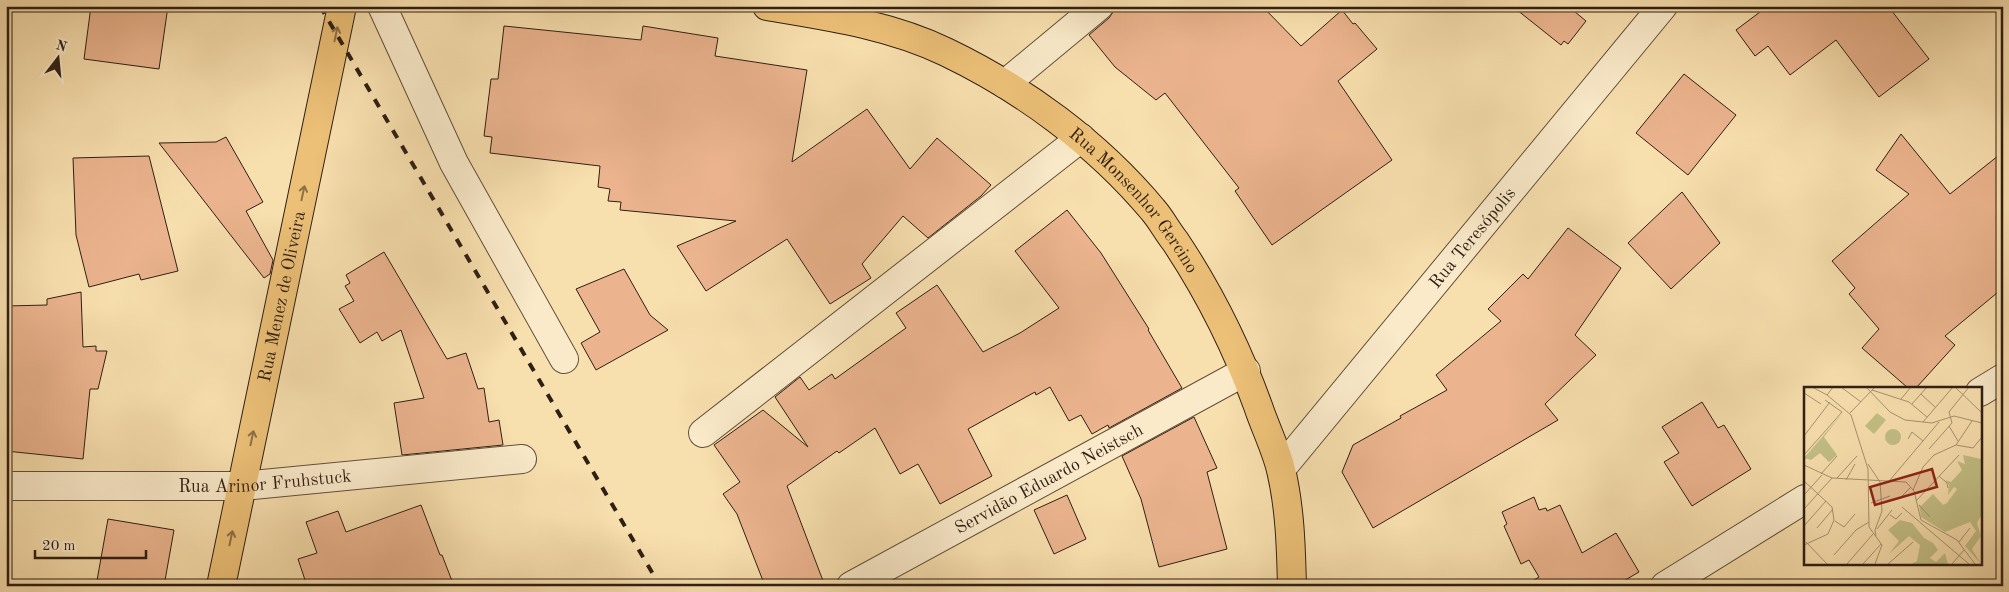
<svg xmlns="http://www.w3.org/2000/svg" width="2009" height="592" font-family="'Old Standard TT',serif">
	<rect width="100%" height="100%" fill="#f8dfae"/>
	<filter id="stains"><feTurbulence type="fractalNoise" baseFrequency=".004" numOctaves="4"/><feColorMatrix values="0 0 0 0 .2 0 0 0 0 .09 0 0 0 0 .02 0 0 0 .5 -.17"/></filter>
	<radialGradient id="worn" r=".72"><stop offset=".6" stop-color="#630" stop-opacity="0"/><stop offset="1" stop-color="#630" stop-opacity=".3"/></radialGradient>
	<path fill="#ebb48e" stroke="#2f1f14" d="M91 6H168L159 69 84 59Z
		M1114 6H1262L1301 46 1342 10 1353 24 1355 23 1377 49 1338 81 1392 160 1272 245 1235 191 1239 188 1165 93 1156 100 1115 67 1089 35 1109 18 1113 12Z
		M1512 6H1568L1586 21 1568 44 1564 41 1561 45Z
		M1768 6H1888L1929 59 1879 97 1836 40 1790 75 1768 46 1755 56 1736 30Z
		M504 26 641 40 643 26 718 38 715 56 807 70 792 162 867 109 910 169 937 138 991 185 981 196 928 238 903 216 862 264 871 278 830 304 787 239 706 291 677 246 736 221 620 210 621 202 608 201 610 189 598 187 600 166 490 153 492 137 484 136 491 79H498Z
		M1684 74 1736 115 1688 175 1636 133Z
		M1901 134 1950 194 2003 152V288L1945 336 1955 345 1916 388H1908L1862 348 1879 329 1849 294 1855 288 1832 261 1909 194 1876 170Z
		M226 137 263 202 246 211 273 260 270 274 264 278 159 143 216 142Z
		M149 156 178 271 141 280 139 274 89 287 76 235 73 158Z
		M1682 192 1720 243 1671 289 1628 243Z
		M1067 210 1101 253 1149 329 1148 330 1182 388 1109 428 1108 425 1092 434 1081 415 1069 421 1050 387 1036 395 1035 392 968 429 992 476 940 504 918 464 900 474 875 428 839 453 837 451 787 486 825 586H765L737 514 723 494 740 482 714 445 763 410 808 447 775 397 800 377 809 390 832 374 835 379 906 328 896 313 937 285 983 352 1020 333 1059 308 1015 251Z
		M1568 228 1621 268 1575 335 1596 355 1545 404 1558 420 1373 528 1342 472 1353 445 1401 418 1400 416 1447 390 1436 375 1501 321 1488 309 1523 274 1528 279Z
		M384 252 447 359 466 353 478 389 484 388 489 422 499 420 503 445 402 455 394 403 424 398 401 330 382 341 377 332 360 343 339 309 354 301 345 286 350 283 346 275Z
		M624 269 650 315 668 330 596 370 581 343 600 332 576 289Z
		M81 292 83 347 96 346V351H107L98 389H90L83 459 6 451V306L47 305V299Z
		M1702 402 1718 428 1724 425 1751 469 1692 506 1664 462 1679 453 1662 427Z
		M1194 417 1217 468 1207 472 1227 549 1159 567 1141 499 1122 456Z
		M1067 495 1086 539 1054 554 1034 510Z
		M1534 497 1539 510 1546 508 1547 511 1560 505 1582 553 1616 533 1639 572 1615 586H1524L1539 577 1529 560 1521 564 1504 526 1507 524 1502 512Z
		M421 505 440 555H442L454 586H307L298 559 317 553 306 522 338 511 346 532Z
		M108 519 174 530 164 586H96Z"/>
	<g fill="none" stroke-linecap="round" stroke-linejoin="round">
		<g stroke="#614f3a" stroke-width="30">
			<g id="minor">
				<path d="M382 6 454 163 564 359"/>
				<path d="M1005 84 1099 6"/>
				<path d="M1980 392 2003 378"/>
				<path d="M703 433 1081 138"/>
				<path id="s1" d="M1281 469 1663 6"/>
				<path id="s2" d="M6 486H242L522 459"/>
				<path id="s3" d="M851 586 1246 371"/>
				<path d="M1665 586 1805 499"/>
			</g>
		</g>
		<g stroke="#2f1f14" stroke-width="30">
			<g id="primary">
				<path id="s4" d="M767 6C827 16 890 25 946 52 1023 89 1097 143 1153 210 1161 219 1167 231 1175 241 1209 292 1237 348 1258 406 1265 427 1276 449 1281 470 1290 508 1291 547 1292 586"/>
				<path id="s5" d="M221 586 342 6"/>
			</g>
		</g>
		<use href="#minor" stroke="#faeaca" stroke-width="28"/>
		<use href="#primary" stroke="#ecc077" stroke-width="28"/>
		<path stroke="#2f1f14" stroke-width="4" stroke-dasharray="9 9" stroke-linecap="butt" d="M320 6 660 586"/>
	</g>
	<defs><path id="oneway-shaft" d="M-6 0H5M1.5-3L5.5 0L1.5 3" fill="none" stroke-width="1.6" stroke-linecap="round" stroke-linejoin="round" transform="scale(1.25)"/></defs>
	<g stroke="#8e7046">
		<use href="#oneway-shaft" transform="translate(336 34) rotate(-78)"/>
		<use href="#oneway-shaft" transform="translate(303 193) rotate(-78)"/>
		<use href="#oneway-shaft" transform="translate(252 438) rotate(-78)"/>
		<use href="#oneway-shaft" transform="translate(231 538) rotate(-78)"/>
	</g>
	<g text-anchor="middle" stroke-width="4" stroke-linejoin="round" paint-order="stroke">
		<g font-size="18" fill="#2f1f14" stroke="#faeaca">
			<text dy="6" stroke="none"><textPath href="#s4" startOffset="428">Rua Monsenhor Gercino</textPath></text>
			<text dy="6" stroke="none"><textPath href="#s1" startOffset="300">Rua Teresópolis</textPath></text>
			<text dy="6" stroke="none"><textPath href="#s5" startOffset="296">Rua Menez de Oliveira</textPath></text>
			<text dy="6" stroke="none"><textPath href="#s3" startOffset="225">Servidão Eduardo Neistsch</textPath></text>
			<text dy="6" stroke="none"><textPath href="#s2" startOffset="259">Rua Arinor Fruhstuck</textPath></text>
		</g>
	</g>
	<g transform="translate(1804 387)">
		<rect width="178" height="178" fill="#f8dfae"/>
		<path d="M73 26 82 33 70 47 61 39ZM81 50a8 8 0 1 1 16 0a8 8 0 1 1-16 0Z" fill="#c3c086"/>
		<path d="M38 27 20 50 33 68 25 75 16 66 7 73 0 71ZM159 68 177 72V129L173 136 177 149 168 162 177 177 161 159 172 144 166 135 141 145 117 130 115 117 117 119 129 107 139 118 143 116 153 102 150 100 144 108 145 98 141 93 147 95 158 83 153 74 161 77ZM96 133 108 136 120 151 129 156 134 163 126 171 132 175 141 166 144 177H108L113 174 116 158 105 149 85 167 95 154 84 143Z" fill="#c3c086"/>
		<path fill="none" stroke="#a89270" stroke-width="1" d="M8 0 23 8M29 0 23 8 47 28 64 82 65 140 78 158 71 177M37 0 57 15M62 0 86 25 101 33 128 36 150 29 178 36M151 0 178 26M68 3 105 15 123 30M0 6 17 17M117 7 131 20M97 12 107 0M108 17 123 0M46 26 71 0M119 35 149 0M145 39 154 54M0 49 26 15M104 52 108 45 119 54M152 58 168 34M125 62 148 36 145 25 165 0M0 68 38 25 21 13M64 77 76 95 78 124 71 143 72 149M0 78 28 91 102 95 110 104 117 133 153 153 171 177M17 87 33 69M135 89 143 96 144 101M33 91 53 69M42 93 51 77M86 93 135 35M0 94 28 120 30 133 24 147 0 158M109 103 119 80 130 68 152 58 169 61 178 50M0 108 18 88M95 112 107 100M112 114 155 68M67 116 86 109M115 118 126 130M98 120 165 177M0 122 28 91M86 128 92 132 98 126M31 134 40 140 51 127M0 139 22 114M13 141 29 122M73 142 88 123M2 155 23 177M155 155 166 141M30 168 52 143 65 135M43 177 69 147M59 177 77 157M84 177 109 155M148 177 160 163"/>
		<path fill="#8f2418" fill-opacity="0.15" stroke="#8f2418" stroke-width="2.5" d="M128 82 133 100 71 118 66 100Z"/>
		<rect width="178" height="178" fill="none" stroke="#2f1f14" stroke-width="2.5"/>
	</g>
	<rect width="2009" height="592" fill="none" stroke="#f8dfae" stroke-width="25"/>
	<rect x="8" y="8" width="1994" height="577" fill="none" stroke="#2f1f14" stroke-width="2.5"/>
	<rect x="12" y="12" width="1984" height="567" fill="none" stroke="#2f1f14"/>
	<g transform="translate(58 58) rotate(16)" stroke="#faeaca" stroke-width="4" paint-order="stroke">
	<path d="M0-4L9 19L0 12L-9 19Z" fill="#2f1f14"/>
	<text y="-8" font-size="14" font-weight="bold" text-anchor="middle" fill="#2f1f14">N</text>
	</g>
	<path d="M35 550v8h111v-8" fill="none" stroke="#2f1f14" stroke-width="2.5"/>
	<text x="42" y="550" font-size="15" fill="#2f1f14" stroke="#faeaca" stroke-width="4" paint-order="stroke">20 m</text>
	<rect width="100%" height="100%" filter="url(#stains)"/>
	<rect width="100%" height="100%" fill="url(#worn)"/>
</svg>
